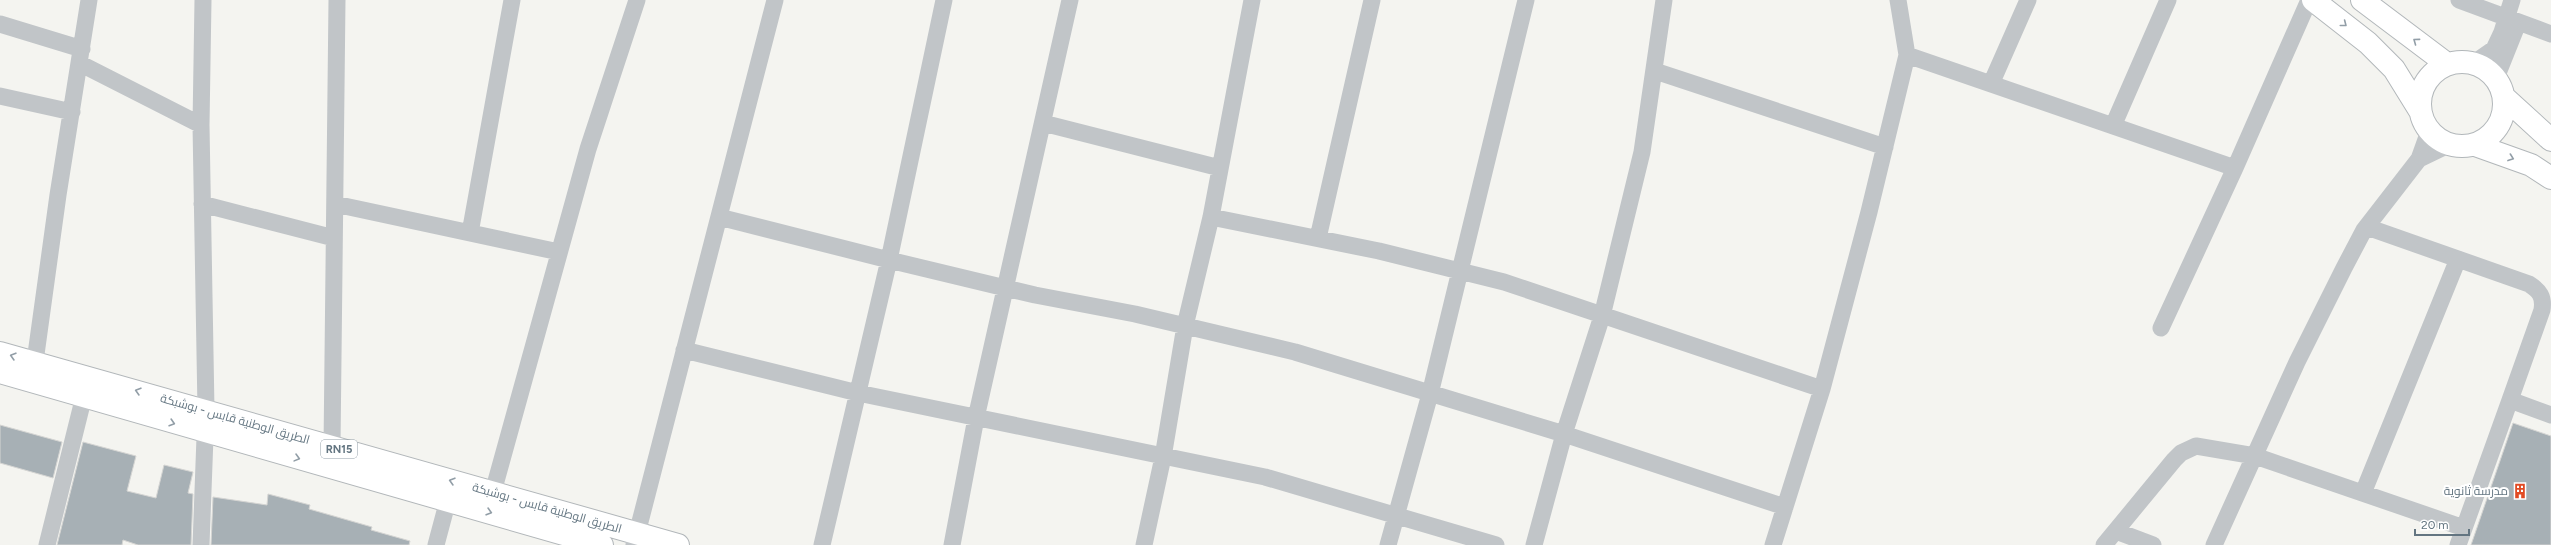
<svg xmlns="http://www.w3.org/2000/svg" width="2551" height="545" font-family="Figtree,Cairo,sans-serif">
	<rect width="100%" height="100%" fill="#f4f4f0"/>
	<path fill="#a7b0b5" stroke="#d5d5d3" d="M2513 423 2551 436V545H2471Z
		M0 425 62 442 53 478 0 463Z
		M83 442 136 456 127 491 156 498 164 465 193 472 188 493 193 494 191 545H138L123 540 122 545H57Z
		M268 494 310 505 309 509 372 527 371 530 410 541 409 545H211L213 497 267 505Z"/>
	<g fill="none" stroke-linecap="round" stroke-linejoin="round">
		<g stroke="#b2b7ba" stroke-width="24">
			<path id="primary" d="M2313 0 2368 43 2394 69 2420 111
				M2362 0 2447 64
				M2420 104a42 42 0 1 1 84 0a42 42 0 1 1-84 0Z
				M2504 97 2551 140
				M2475 145 2531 165 2551 178
				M0 353 678 545
				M0 372 602 545"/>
		</g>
		<path stroke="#c1c5c8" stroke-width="17" d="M1898 0 1907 55 2235 168
			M2459 0 2551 34
			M0 24 82 49
			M79 63 201 125
			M2474 63 2494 49 2502 32 2512 0
			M1655 71 1885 147
			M2496 78 2516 28
			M1991 84 2028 0
			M0 96 72 112
			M1043 123 1220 168
			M2113 126 2168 0
			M2429 131 2419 159 2448 145
			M202 204 334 238
			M335 204 559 252
			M719 217 889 260 1035 295 1135 314 1295 352 1564 434 1785 507
			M1211 217 1379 251 1504 282 1822 389
			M2367 227 2529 284C2540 291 2544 297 2542 310L2510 400
			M470 233 512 0
			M1318 238 1372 0
			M2161 328 2235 168 2309 0
			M684 350 858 393 1265 477 1496 545
			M33 376 58 195 89 0
			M332 447 337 0
			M493 492 588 149 637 0
			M2363 493 2458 259
			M2116 531 2153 545
			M47 545 84 396
			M201 545 206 410 201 125 203 0
			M436 545 448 500
			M634 545 775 0
			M822 545 889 260 944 0
			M952 545 976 418 1070 0
			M1144 545 1163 457 1185 326 1211 217 1252 0
			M1388 545 1430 394 1526 0
			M1534 545 1564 434 1602 316 1642 152 1664 0
			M1773 545 1822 389 1869 212 1907 55
			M2104 545 2174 460 2181 453 2196 446 2255 456 2464 528
			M2214 545 2297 362 2344 268 2364 230 2419 159
			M2458 545 2510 400 2551 415"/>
		<use href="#primary" stroke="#fff" stroke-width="22"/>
	</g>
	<defs><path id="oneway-chevron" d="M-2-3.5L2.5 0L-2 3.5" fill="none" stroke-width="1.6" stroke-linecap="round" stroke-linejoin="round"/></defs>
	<g stroke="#929ea7">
		<use href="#oneway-chevron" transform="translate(2344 24) rotate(38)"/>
		<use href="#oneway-chevron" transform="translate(2416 41) rotate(-144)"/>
		<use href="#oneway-chevron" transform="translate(2511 158) rotate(20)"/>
		<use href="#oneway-chevron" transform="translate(13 356) rotate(-164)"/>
		<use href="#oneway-chevron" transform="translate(138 391) rotate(-164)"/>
		<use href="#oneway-chevron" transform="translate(172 423) rotate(17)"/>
		<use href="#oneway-chevron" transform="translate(297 458) rotate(15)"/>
		<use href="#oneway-chevron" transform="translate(452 481) rotate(-164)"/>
		<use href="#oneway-chevron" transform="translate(489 512) rotate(16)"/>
	</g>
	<defs>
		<g id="building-bare" transform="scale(1.2)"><path d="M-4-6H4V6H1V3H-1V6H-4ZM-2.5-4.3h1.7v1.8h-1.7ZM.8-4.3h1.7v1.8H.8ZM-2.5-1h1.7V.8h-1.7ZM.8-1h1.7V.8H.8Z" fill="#e14a23" stroke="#fff" stroke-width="2.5" paint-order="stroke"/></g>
	</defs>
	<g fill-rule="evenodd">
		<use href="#building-bare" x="2520" y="491"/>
	</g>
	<g text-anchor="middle" stroke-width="4" stroke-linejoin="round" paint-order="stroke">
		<rect fill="#fff" stroke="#929ea7" stroke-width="1" x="321" y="440" width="36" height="18" rx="3"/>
		<g font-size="11" font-weight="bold" fill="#637581">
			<text x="339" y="453">RN15</text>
		</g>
		<g font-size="12" fill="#637581" stroke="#fff">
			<text transform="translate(235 419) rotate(16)" y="4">الطريق الوطنية قابس - بوشبكة</text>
			<text transform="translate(547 508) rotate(16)" y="4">الطريق الوطنية قابس - بوشبكة</text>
		</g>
		<g font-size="12" fill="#637581" stroke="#fff" text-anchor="end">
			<text x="2508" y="495">مدرسة ثانوية</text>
		</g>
	</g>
	<path d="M2415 529v6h54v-6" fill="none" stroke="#637581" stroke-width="2"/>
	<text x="2421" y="529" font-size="12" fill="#637581" stroke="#ffffff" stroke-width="3" paint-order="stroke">20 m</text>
</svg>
